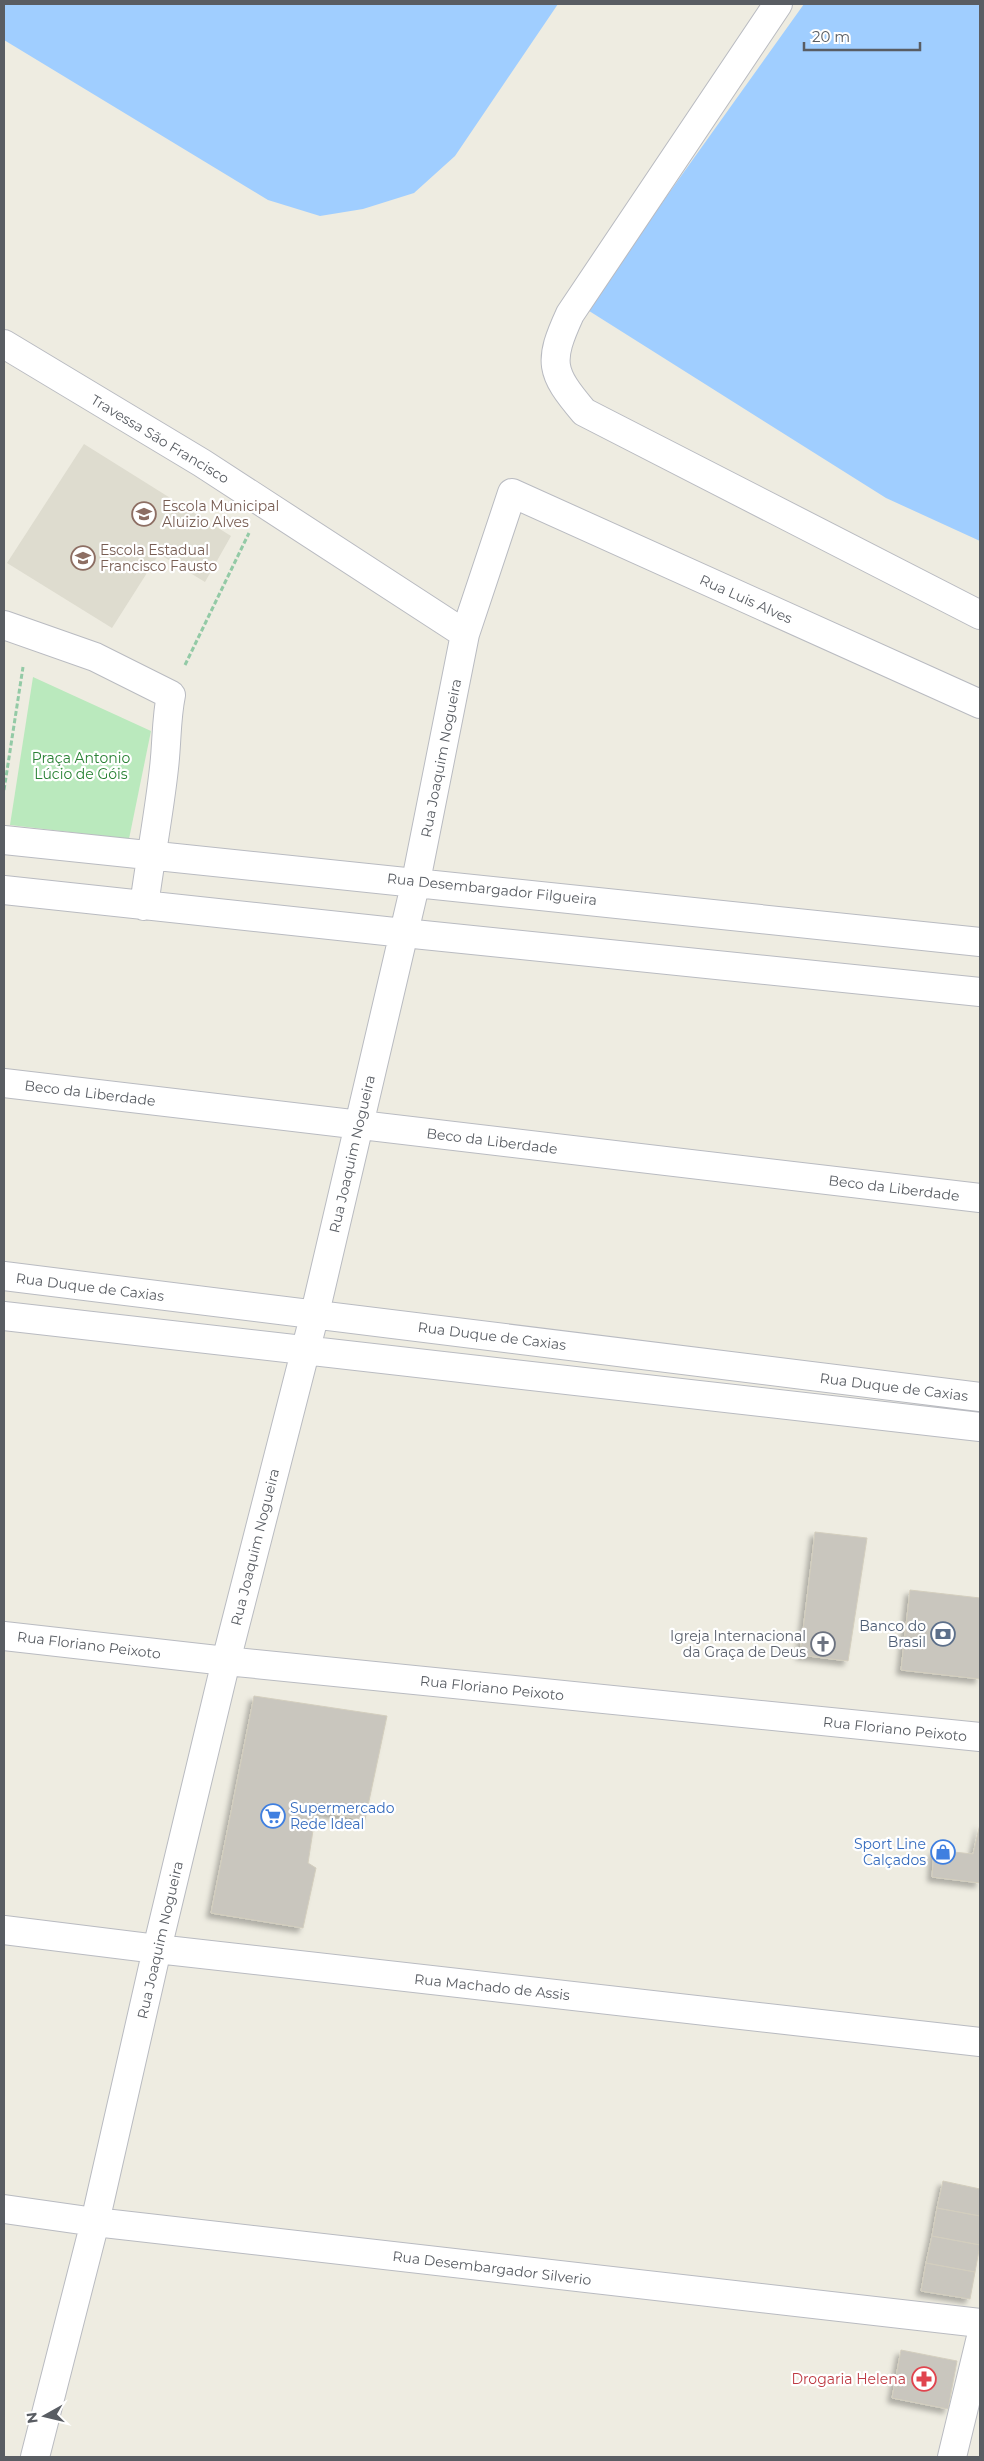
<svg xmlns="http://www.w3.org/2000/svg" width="984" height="2461" font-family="Montserrat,sans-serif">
	<defs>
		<filter id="shadow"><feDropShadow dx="-4.5" dy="4.5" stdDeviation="2.5" flood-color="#0004"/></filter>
	</defs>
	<rect width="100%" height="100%" fill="#eeece1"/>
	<path fill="#dedccf" d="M84 444 231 536 205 582 159 554 112 628 7 563Z"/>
	<path fill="#bae9bd" d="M33 677 151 731 129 839 10 825Z"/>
	<path fill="#a0ceff" d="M4 4H558L455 156 414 193 363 209 320 216 268 200 4 40Z
		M804 4H980V541L886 498 586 309Z"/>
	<path fill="#c9c6be" stroke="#d3cebe" filter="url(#shadow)" d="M815 1532 867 1538 848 1661 800 1655Z
		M910 1590 980 1598V1679L901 1670Z
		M254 1696 387 1716 365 1820 316 1811 308 1863 316 1868 303 1928 211 1913Z
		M980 1824V1883L932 1877 934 1850 973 1854Z
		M943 2181 980 2189V2216L937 2208Z
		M937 2208 980 2216V2245L932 2236Z
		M932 2236 980 2245 975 2272 926 2263Z
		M926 2263 975 2272 970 2299 921 2291Z
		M901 2350 957 2361 948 2409 892 2398Z"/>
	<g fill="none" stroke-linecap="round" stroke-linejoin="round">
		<g stroke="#b9bbc1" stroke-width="30">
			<path id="minor" d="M778 4 570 314C548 362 550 372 584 412L980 615
				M4 344 202 463 465 634
				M4 625 95 657 171 695C166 719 167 743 164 768 159 814 150 860 144 906
				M4 840 980 942
				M4 890 404 933 980 992
				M4 1083 980 1198
				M4 1276 980 1397
				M4 1316 980 1427
				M4 1636 226 1661 980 1737
				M4 1930 157 1949 980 2042
				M4 2209 95 2222 980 2323
				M35 2457 95 2222 157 1949 226 1661 315 1313 416 881 465 634 512 493 980 704
				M952 2457 980 2341"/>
		</g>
		<path stroke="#93caa6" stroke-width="3" stroke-dasharray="5 2.5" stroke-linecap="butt" d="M185 665 249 533
			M4 790 23 667"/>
		<use href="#minor" stroke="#fff" stroke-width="28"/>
	</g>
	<defs>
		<g id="school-ring" transform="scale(1.25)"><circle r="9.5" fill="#fff" stroke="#8d6e63" stroke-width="1.5"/><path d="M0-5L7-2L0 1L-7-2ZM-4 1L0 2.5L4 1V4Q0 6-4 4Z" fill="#8d6e63"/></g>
		<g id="bank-ring" transform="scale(1.25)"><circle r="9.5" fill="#fff" stroke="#5c6f8a" stroke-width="1.5"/><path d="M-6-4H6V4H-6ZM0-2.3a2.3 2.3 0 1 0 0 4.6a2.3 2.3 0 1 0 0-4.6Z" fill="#5c6f8a"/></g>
		<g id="church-ring" transform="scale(1.25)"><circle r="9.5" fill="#fff" stroke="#6b7280" stroke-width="1.5"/><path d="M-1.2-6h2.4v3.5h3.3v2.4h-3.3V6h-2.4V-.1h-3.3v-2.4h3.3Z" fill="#6b7280"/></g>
		<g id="supermarket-ring" transform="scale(1.25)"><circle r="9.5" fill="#fff" stroke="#3f7fe0" stroke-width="1.5"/><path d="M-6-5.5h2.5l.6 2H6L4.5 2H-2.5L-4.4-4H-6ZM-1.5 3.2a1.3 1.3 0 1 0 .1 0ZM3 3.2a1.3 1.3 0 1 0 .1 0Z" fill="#3f7fe0"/></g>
		<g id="shop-ring" transform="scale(1.25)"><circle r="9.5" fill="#fff" stroke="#3f7fe0" stroke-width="1.5"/><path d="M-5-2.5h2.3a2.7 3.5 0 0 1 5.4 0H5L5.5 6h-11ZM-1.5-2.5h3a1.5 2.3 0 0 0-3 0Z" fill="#3f7fe0"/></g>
		<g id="pharmacy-ring" transform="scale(1.25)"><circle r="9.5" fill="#fff" stroke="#e0444e" stroke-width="1.5"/><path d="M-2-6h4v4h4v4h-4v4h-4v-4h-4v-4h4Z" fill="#e0444e"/></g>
	</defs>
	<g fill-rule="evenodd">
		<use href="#school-ring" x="144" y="514"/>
		<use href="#school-ring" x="83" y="558"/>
		<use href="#bank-ring" x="943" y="1634"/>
		<use href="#church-ring" x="823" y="1644"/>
		<use href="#supermarket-ring" x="273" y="1816"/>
		<use href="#shop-ring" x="943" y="1852"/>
		<use href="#pharmacy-ring" x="924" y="2379"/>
	</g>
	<g text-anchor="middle" stroke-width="4.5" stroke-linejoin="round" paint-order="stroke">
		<g font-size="14" fill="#595d63" stroke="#fff">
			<text transform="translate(160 439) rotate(31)" y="5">Travessa São Francisco</text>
			<text transform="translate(746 599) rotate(24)" y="5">Rua Luis Alves</text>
			<text transform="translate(441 758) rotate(-79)" y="5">Rua Joaquim Nogueira</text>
			<text transform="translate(492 889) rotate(6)" y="5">Rua Desembargador Filgueira</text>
			<text transform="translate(90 1093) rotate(7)" y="5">Beco da Liberdade</text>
			<text transform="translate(492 1141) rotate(7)" y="5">Beco da Liberdade</text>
			<text transform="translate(352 1154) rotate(-77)" y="5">Rua Joaquim Nogueira</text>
			<text transform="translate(894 1188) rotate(7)" y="5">Beco da Liberdade</text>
			<text transform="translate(90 1287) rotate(7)" y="5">Rua Duque de Caxias</text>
			<text transform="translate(492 1336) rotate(7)" y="5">Rua Duque de Caxias</text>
			<text transform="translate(894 1387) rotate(7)" y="5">Rua Duque de Caxias</text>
			<text transform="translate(255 1547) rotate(-76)" y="5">Rua Joaquim Nogueira</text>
			<text transform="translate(89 1645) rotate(7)" y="5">Rua Floriano Peixoto</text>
			<text transform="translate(492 1688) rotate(6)" y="5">Rua Floriano Peixoto</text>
			<text transform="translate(895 1729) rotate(6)" y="5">Rua Floriano Peixoto</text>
			<text transform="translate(160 1940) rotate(-77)" y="5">Rua Joaquim Nogueira</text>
			<text transform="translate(492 1987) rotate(6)" y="5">Rua Machado de Assis</text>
			<text transform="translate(492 2268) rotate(7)" y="5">Rua Desembargador Silverio</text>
		</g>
		<g font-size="14" fill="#785e54" stroke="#fff" text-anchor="start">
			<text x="162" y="511">Escola Municipal<tspan x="162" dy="16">Aluizio Alves</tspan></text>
			<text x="100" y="555">Escola Estadual<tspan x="100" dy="16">Francisco Fausto</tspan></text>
		</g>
		<g font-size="14" fill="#2a8235" stroke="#fff">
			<text x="81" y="763">Praça Antonio<tspan x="81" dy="16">Lúcio de Góis</tspan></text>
		</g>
		<g font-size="14" fill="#4e5e75" stroke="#fff" text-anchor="end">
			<text x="926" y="1631">Banco do<tspan x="926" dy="16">Brasil</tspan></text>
		</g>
		<g font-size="14" fill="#5b616d" stroke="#fff" text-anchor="end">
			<text x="806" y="1641">Igreja Internacional<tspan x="806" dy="16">da Graça de Deus</tspan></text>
		</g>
		<g font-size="14" fill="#366cbe" stroke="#fff" text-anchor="start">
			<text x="290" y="1813">Supermercado<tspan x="290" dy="16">Rede Ideal</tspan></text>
			<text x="926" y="1849" text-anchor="end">Sport Line<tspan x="926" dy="16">Calçados</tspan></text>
		</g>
		<g font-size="14" fill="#be3a42" stroke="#fff" text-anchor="end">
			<text x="906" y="2384">Drogaria Helena</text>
		</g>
	</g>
	<rect width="984" height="2461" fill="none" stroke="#595d63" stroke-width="10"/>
	<g transform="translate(45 2416) rotate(262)" stroke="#ffffff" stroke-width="4" paint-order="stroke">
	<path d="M0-4L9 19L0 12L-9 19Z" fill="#595d63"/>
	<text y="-8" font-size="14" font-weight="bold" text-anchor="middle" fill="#595d63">N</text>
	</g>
	<path d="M804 42v8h116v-8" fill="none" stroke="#595d63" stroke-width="2.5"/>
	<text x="812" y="42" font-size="15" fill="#595d63" stroke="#ffffff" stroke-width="4" paint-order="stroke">20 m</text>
</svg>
